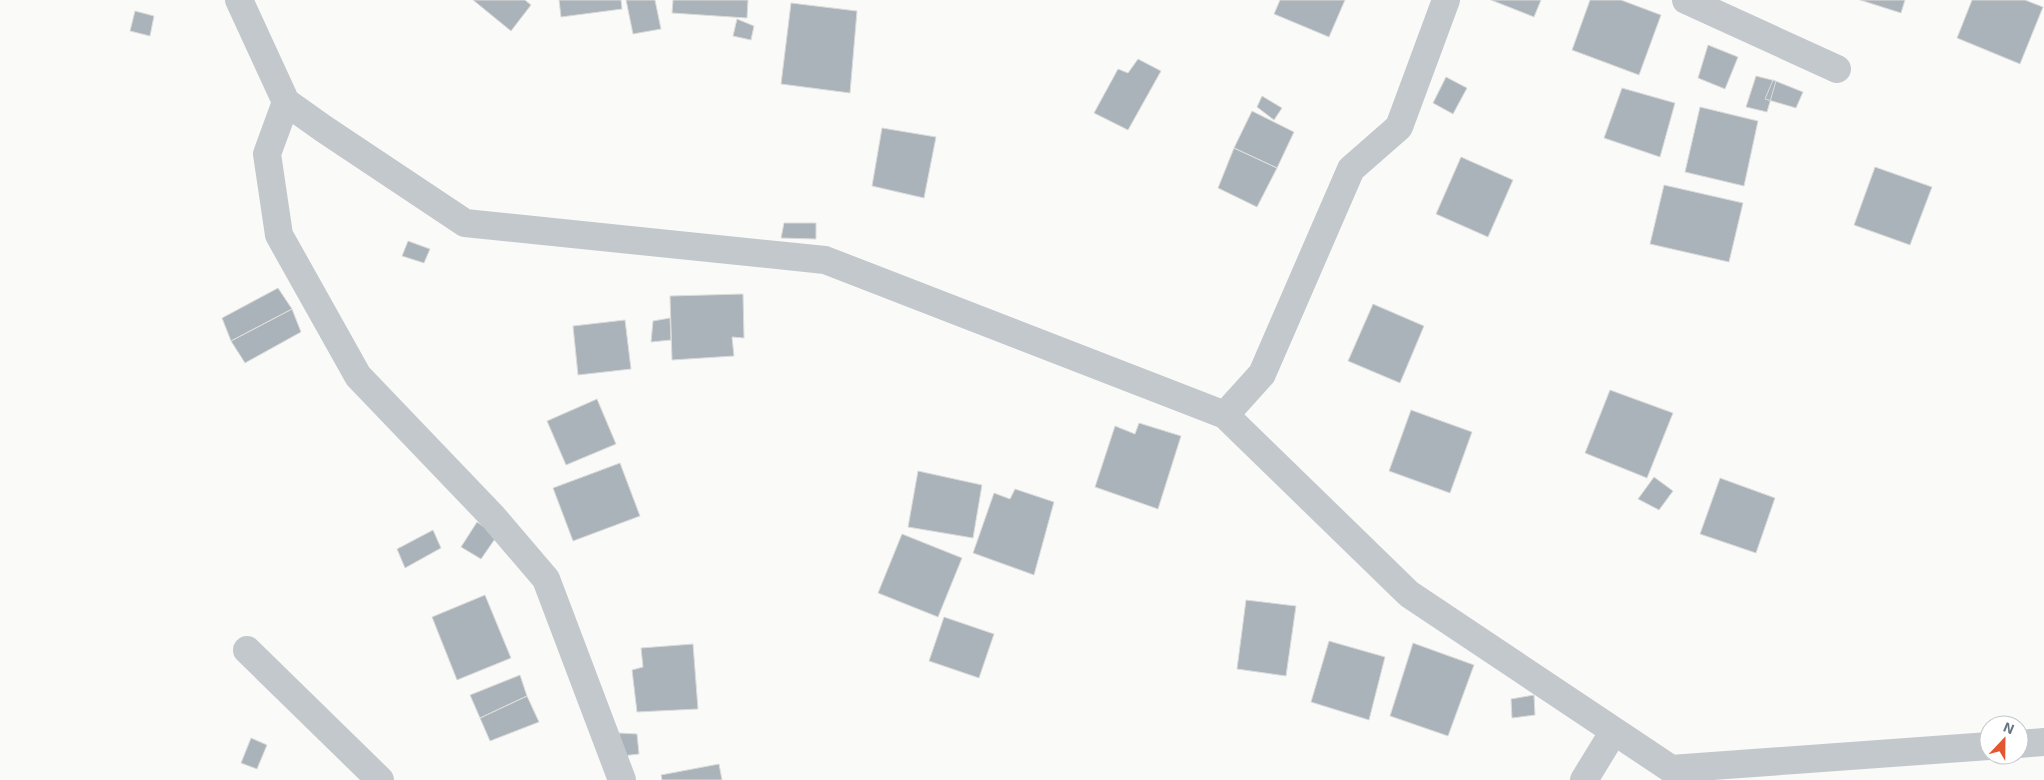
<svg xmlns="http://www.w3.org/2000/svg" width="2044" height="780" font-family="'Exo 2',sans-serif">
	<rect width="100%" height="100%" fill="#fafaf8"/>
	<path fill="#aab3b9" stroke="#dcdcda" d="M473 0H525L531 5 511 31Z
		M559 0H621L622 9 561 17Z
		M626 0H655L661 29 633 34Z
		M673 0H748L747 18 672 13Z
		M1280 0H1345L1329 37 1274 14Z
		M1491 0H1541L1534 17Z
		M1590 0H1621L1661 15 1639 75 1572 50Z
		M1860 0H1905L1901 13Z
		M1972 0H2025L2043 7 2020 64 1957 38Z
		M791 3 857 11 850 93 781 84Z
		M135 11 154 16 150 36 130 31Z
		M737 19 754 26 751 40 733 36Z
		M1708 45 1738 57 1725 89 1698 78Z
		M1138 59 1161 71 1128 130 1094 113 1118 69 1128 73Z
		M1756 76 1776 81 1767 112 1746 107Z
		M1446 77 1467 88 1453 114 1433 103Z
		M1773 80 1803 92 1796 108 1765 99Z
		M1622 88 1675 103 1660 157 1604 138Z
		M1262 96 1282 108 1274 120 1257 107Z
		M1700 107 1758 121 1744 186 1685 172Z
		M1252 111 1294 132 1277 168 1234 148Z
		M882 128 936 137 924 198 872 186Z
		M1234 148 1277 168 1257 207 1218 188Z
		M1461 157 1513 180 1488 237 1436 214Z
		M1875 167 1932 187 1910 245 1854 225Z
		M1664 185 1743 203 1729 262 1650 244Z
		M784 223H816V239L781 238Z
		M408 241 430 249 424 263 402 256Z
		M278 288 292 309 231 341 222 318Z
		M743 294 744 338 732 337 734 356 672 360 670 296Z
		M1373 304 1424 326 1400 383 1348 361Z
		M292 309 301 332 245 363 231 341Z
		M670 318 671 340 651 342 653 321Z
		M625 320 631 369 578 375 573 326Z
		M1610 390 1673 413 1647 478 1585 453Z
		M597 399 616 444 566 465 547 421Z
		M1411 410 1472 432 1450 493 1389 471Z
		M1139 423 1181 436 1158 509 1095 487 1115 426 1135 434Z
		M620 463 640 516 573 541 553 488Z
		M918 471 982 485 973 538 908 527Z
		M1654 477 1673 491 1659 510 1638 499Z
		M1720 478 1775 498 1756 553 1700 534Z
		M1015 489 1054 502 1034 575 973 553 994 493 1010 499Z
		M477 522 497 536 481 559 461 547Z
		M433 530 441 548 405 568 397 549Z
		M902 534 962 558 938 617 878 593Z
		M485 595 511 658 457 680 432 617Z
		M1246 600 1296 606 1286 676 1237 669Z
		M944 617 994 634 979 678 929 661Z
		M1329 641 1385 657 1369 720 1311 702Z
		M1413 643 1474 665 1448 736 1390 716Z
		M693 644 698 709 637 712 632 670 643 667 641 648Z
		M520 675 527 696 480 718 470 695Z
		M1534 695 1535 715 1512 718 1511 699Z
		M527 696 539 722 490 741 480 718Z
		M619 733 637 734 639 754 622 756Z
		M251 738 267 745 257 769 241 763Z
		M719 764 722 780H662L661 775Z"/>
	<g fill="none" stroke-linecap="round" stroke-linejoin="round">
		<path stroke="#c3c8cc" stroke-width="28" d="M239 0 286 102 324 129 465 223 825 260 1225 415 1409 594 1671 769 1989 746
			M1686 0 1837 69
			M286 102 267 154 279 235 358 376 493 517 546 579 622 780
			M1225 415 1262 374 1351 169 1399 127 1446 0
			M247 650 380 780
			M2019 744 2044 742
			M1584 780 1614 731"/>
	</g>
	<g transform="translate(2004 740) rotate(22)"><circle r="24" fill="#ffffff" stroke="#c1c8cd"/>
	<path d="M0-4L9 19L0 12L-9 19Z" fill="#e4572e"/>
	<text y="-8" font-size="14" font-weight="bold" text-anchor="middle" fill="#657683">N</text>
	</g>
</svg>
